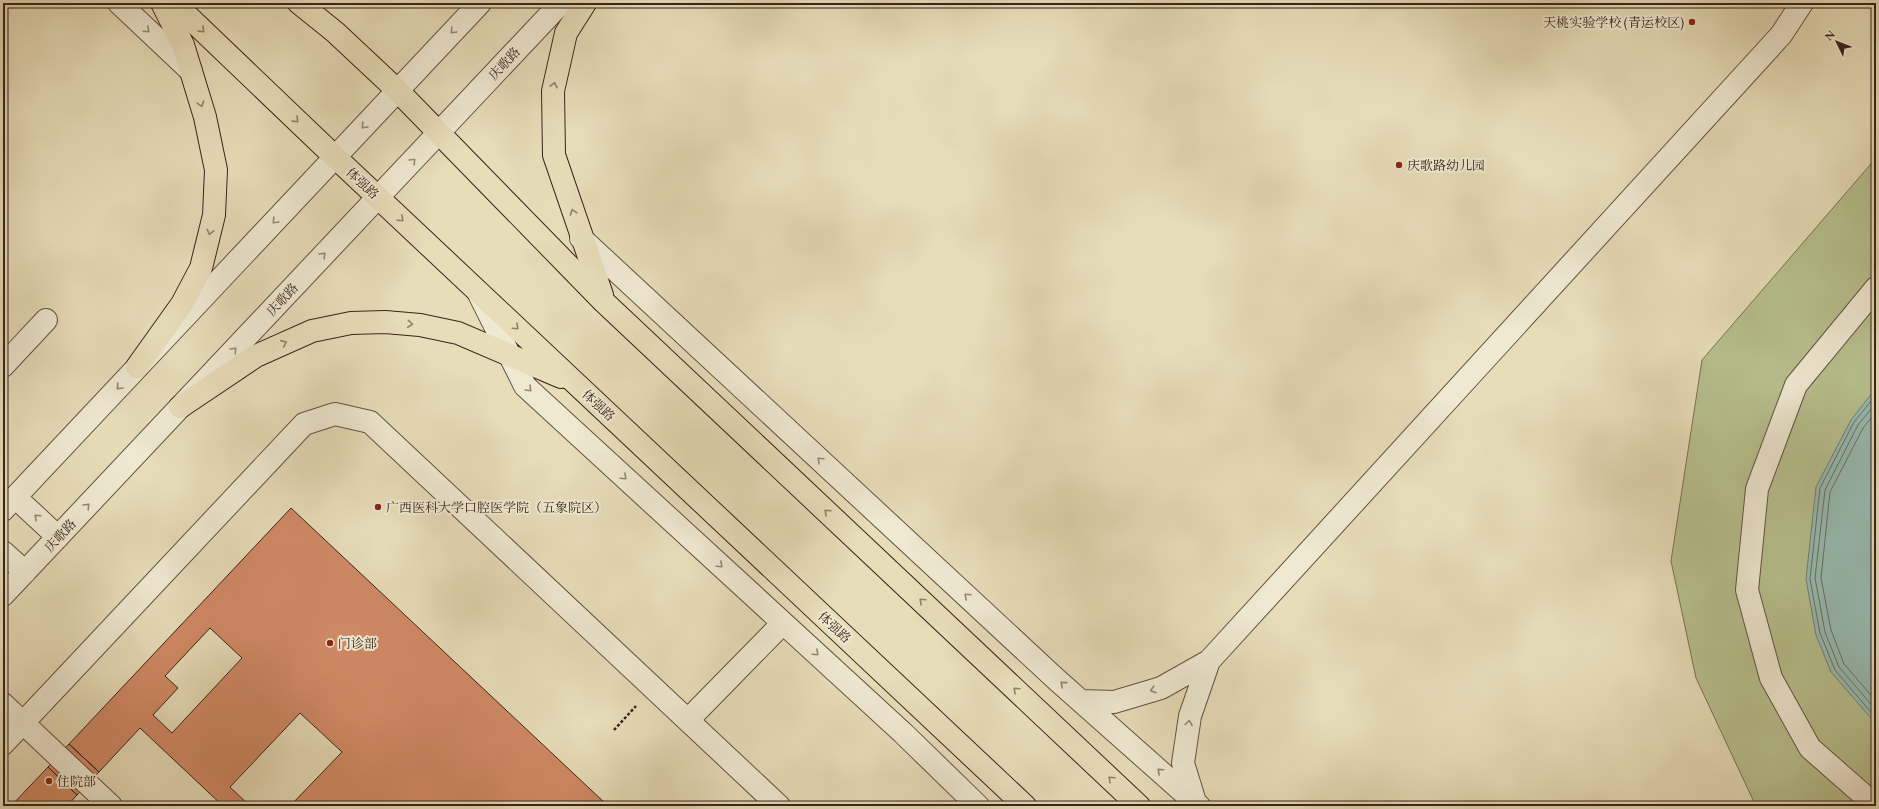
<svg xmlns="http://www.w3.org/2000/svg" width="1879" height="809" font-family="'EB Garamond','Noto Serif SC',serif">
	<rect width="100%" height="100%" fill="#e7ddb9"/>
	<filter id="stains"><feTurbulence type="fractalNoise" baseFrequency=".005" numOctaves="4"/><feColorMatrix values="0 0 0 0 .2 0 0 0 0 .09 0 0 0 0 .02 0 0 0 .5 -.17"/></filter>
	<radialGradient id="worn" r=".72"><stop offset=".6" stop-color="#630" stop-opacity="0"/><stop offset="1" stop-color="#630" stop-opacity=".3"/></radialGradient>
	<path fill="#b7c08e" stroke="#787254" d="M1876 158V806H1758L1754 802 1696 678 1671 561 1702 360Z"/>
	<path fill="#97bbb1" stroke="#717e75" d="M1876 388V724L1831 672 1816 635 1806 579 1816 487 1851 420Z"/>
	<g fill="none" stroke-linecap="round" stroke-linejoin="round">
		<path stroke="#686f66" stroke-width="1" d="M1876 395 1854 422 1820 488 1810 579 1820 633 1835 670 1876 718
			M1876 403 1858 425 1825 490 1815 578 1825 632 1839 667 1876 710
			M1876 412 1863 428 1830 492 1821 578 1831 630 1844 664 1876 701"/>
	</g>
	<path fill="#d18a66" stroke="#39231b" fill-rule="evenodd" d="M291 508 606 804H645L653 806H399L398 805 396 806H290L342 752 300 713 230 787 250 806H223L140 728 99 772 69 744ZM210 628 242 658 172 733 153 715 178 688 165 676Z
		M69 744 99 772 77 795 48 767Z
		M48 767 77 795 67 806H11Z"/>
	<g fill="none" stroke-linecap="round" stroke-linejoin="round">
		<g stroke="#645242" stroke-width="24">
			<path id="minor" d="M119 3 191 71
				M581 238 1057 680 1199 806
				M1876 288 1796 385 1757 489 1747 590 1771 678 1810 748 1876 806
				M479 294 525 386 903 733 978 806
				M3 366 46 320
				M15 497 58 537
				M3 510 480 3
				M3 552 25 572
				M3 595 561 3
				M1209 661 1781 35 1802 3
				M1082 701 1114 702 1161 688 1209 661 1190 716 1183 763 1195 802
				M3 704 111 806
				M688 720 783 623
				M3 744 304 424 335 414 370 422 779 806"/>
		</g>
		<g stroke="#39231b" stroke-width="24">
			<path id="major" d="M174 3 335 157 1025 806
				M299 3 335 32 398 91 604 302 1139 806
				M585 3 566 33 553 91 554 155 602 295
				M137 367 182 304 201 268 214 215 216 170 205 117 183 45 162 3
				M180 407 256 356 312 331 351 323 385 322 420 325 458 333 561 377"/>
		</g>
		<path stroke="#39231b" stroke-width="2.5" stroke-dasharray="3 2" stroke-linecap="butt" d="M614 730 636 706"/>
		<use href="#minor" stroke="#efe9d2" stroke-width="22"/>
		<use href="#major" stroke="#e7ddb9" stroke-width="22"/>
	</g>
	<defs><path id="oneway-chevron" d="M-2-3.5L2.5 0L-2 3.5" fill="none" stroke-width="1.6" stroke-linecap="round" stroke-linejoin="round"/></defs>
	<g stroke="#948676">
		<use href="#oneway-chevron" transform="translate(147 30) rotate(43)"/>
		<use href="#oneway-chevron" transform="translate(453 31) rotate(133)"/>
		<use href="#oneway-chevron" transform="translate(364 126) rotate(133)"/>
		<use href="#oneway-chevron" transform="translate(413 161) rotate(-46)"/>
		<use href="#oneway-chevron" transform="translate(275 221) rotate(133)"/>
		<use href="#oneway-chevron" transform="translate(323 255) rotate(-47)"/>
		<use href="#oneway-chevron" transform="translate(234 350) rotate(-47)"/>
		<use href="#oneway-chevron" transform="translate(119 387) rotate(133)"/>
		<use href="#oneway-chevron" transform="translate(529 389) rotate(45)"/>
		<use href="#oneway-chevron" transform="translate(820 460) rotate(-137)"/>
		<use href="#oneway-chevron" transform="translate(624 477) rotate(43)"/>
		<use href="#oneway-chevron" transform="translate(87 506) rotate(-47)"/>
		<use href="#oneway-chevron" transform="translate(37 517) rotate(-137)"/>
		<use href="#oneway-chevron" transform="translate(720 565) rotate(43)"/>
		<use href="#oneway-chevron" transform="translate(967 596) rotate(-137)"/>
		<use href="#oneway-chevron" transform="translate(816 653) rotate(43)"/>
		<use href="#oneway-chevron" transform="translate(1063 684) rotate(-139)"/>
		<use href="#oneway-chevron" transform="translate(1153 690) rotate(163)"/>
		<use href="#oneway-chevron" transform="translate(1189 723) rotate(-81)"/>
		<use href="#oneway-chevron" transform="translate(1160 771) rotate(-138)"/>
	</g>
	<g stroke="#90806a">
		<use href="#oneway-chevron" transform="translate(202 30) rotate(44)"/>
		<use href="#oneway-chevron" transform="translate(554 85) rotate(-78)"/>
		<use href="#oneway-chevron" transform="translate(201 104) rotate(72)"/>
		<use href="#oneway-chevron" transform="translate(296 120) rotate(44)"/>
		<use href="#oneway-chevron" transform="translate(573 212) rotate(-108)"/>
		<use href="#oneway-chevron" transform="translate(401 219) rotate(43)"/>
		<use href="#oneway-chevron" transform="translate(210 232) rotate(104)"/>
		<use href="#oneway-chevron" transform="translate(410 324) rotate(6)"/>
		<use href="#oneway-chevron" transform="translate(516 327) rotate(43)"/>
		<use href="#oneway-chevron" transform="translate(284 343) rotate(-24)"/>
		<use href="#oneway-chevron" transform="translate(827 512) rotate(-137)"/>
		<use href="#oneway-chevron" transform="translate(922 601) rotate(-137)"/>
		<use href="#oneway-chevron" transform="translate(1016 690) rotate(-137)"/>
		<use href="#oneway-chevron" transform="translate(1111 779) rotate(-137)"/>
	</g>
	<g fill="#8f2418" stroke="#efe9d2" stroke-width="1.5">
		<circle cx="1692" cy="22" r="4"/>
		<circle cx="1399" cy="165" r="4"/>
		<circle cx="378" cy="507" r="4"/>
		<circle cx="330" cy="643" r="4"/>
		<circle cx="49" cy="781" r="4"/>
	</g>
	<g text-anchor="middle" stroke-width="4" stroke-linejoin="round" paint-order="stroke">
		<g font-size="13" fill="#39231b" stroke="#efe9d2" text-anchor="start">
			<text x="1684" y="27" text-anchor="end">天桃实验学校 (青运校区)</text>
			<text x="1407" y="170">庆歌路幼儿园</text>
			<text x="386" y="512">广西医科大学口腔医学院（五象院区）</text>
			<text x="338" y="648">门诊部</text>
			<text x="57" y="786">住院部</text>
		</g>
		<g font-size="13" fill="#39231b" stroke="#efe9d2">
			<text transform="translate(504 63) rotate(-47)" y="5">庆歌路</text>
			<text transform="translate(363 183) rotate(43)" y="5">体强路</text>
			<text transform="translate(282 299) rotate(-47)" y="5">庆歌路</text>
			<text transform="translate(599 405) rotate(43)" y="5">体强路</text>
			<text transform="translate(60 535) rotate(-47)" y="5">庆歌路</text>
			<text transform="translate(835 627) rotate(43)" y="5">体强路</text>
		</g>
	</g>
	<rect width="1879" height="809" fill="none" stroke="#e7ddb9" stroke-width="16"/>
	<rect x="4" y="4" width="1871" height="801" fill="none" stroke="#39231b" stroke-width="2"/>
	<rect x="8" y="8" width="1863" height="793" fill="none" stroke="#39231b"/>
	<g transform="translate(1837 42) rotate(313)" stroke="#efe9d2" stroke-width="3" paint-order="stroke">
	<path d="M0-3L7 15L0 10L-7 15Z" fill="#39231b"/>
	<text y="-6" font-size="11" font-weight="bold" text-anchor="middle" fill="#39231b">N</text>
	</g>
	<rect width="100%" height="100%" filter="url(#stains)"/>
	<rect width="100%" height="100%" fill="url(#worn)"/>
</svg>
